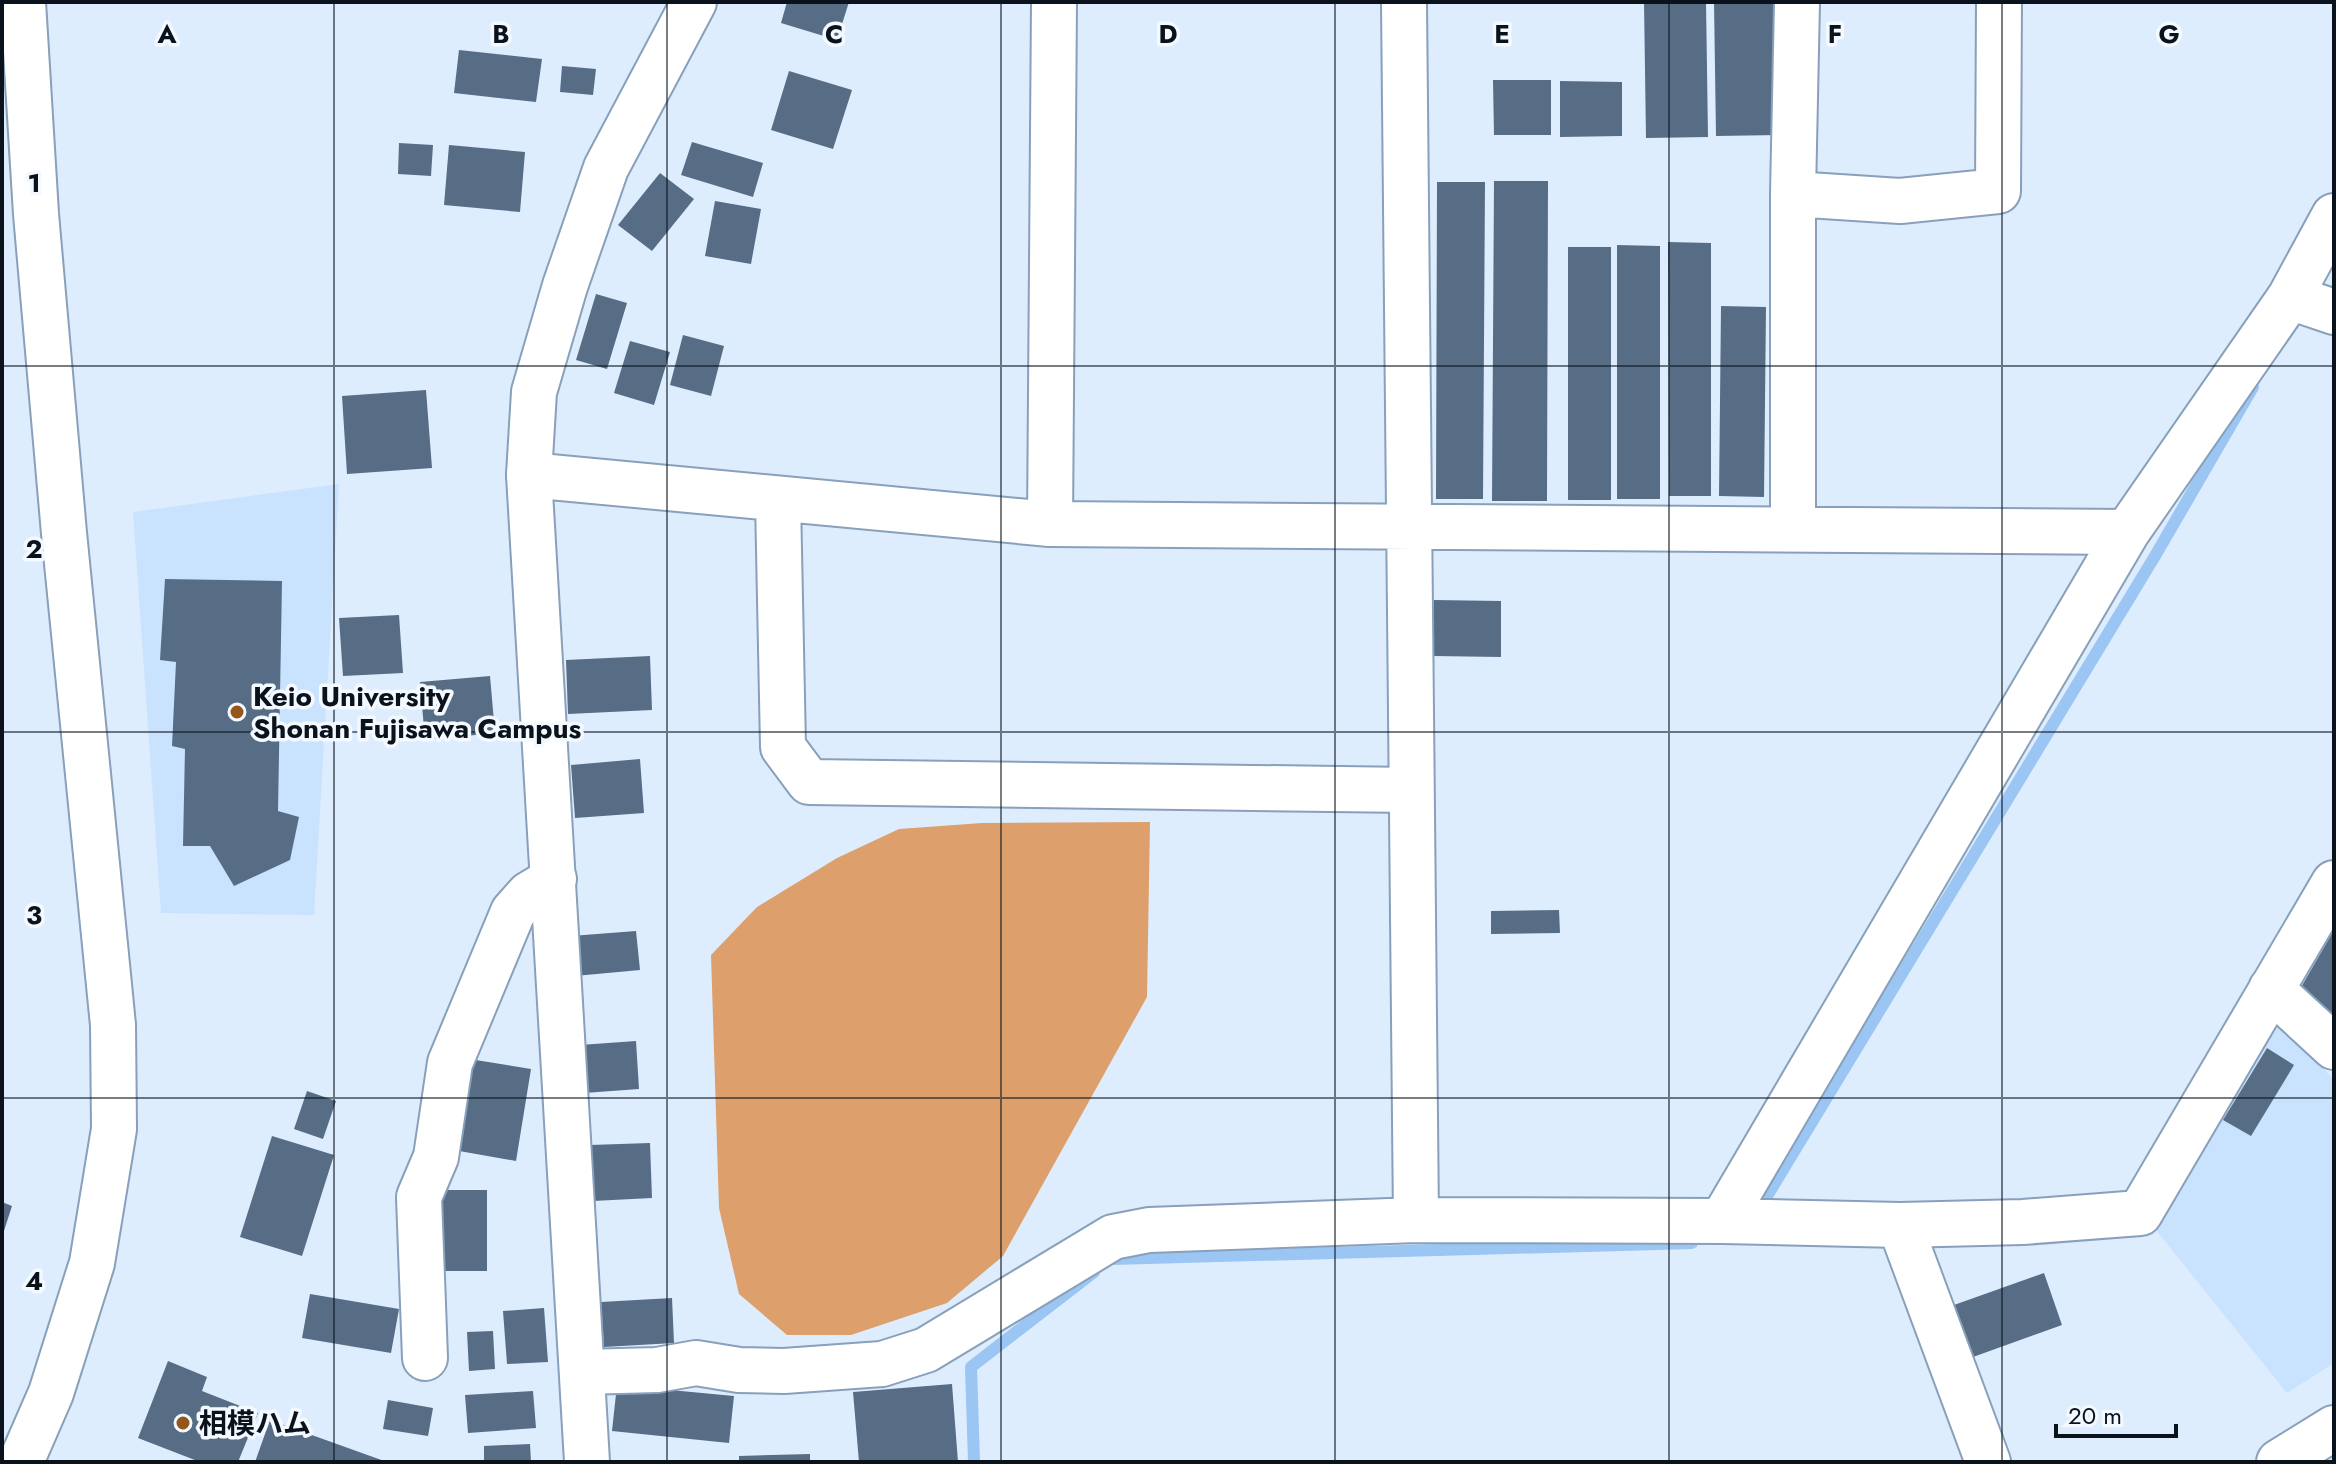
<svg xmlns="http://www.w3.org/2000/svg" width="2336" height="1464" font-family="Jost,'Noto Sans JP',sans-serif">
	<rect width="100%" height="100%" fill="#ddedfd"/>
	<path fill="#c9e2fd" d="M339 484 314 915 161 913 133 512Z
		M2284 1028 2334 1080V1363L2287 1393 2156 1230 2263 1030Z"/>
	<path fill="#dd9f6c" d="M1150 822 1147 997 1003 1256 947 1303 851 1335H787L739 1294 719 1208 711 955 757 907 837 858 899 829 982 823Z"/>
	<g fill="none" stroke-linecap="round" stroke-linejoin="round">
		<path stroke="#9bc5f3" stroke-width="12" d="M1758 1211 2155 556 2253 387
			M1112 1259 1692 1243
			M974 1462 971 1367 1094 1272"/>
	</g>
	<path fill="#566d85" d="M787 2H849L837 40 781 23Z
		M1644 2H1706L1708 137 1646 138Z
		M1714 2H1781L1783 135 1716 136Z
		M459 50 542 59 536 102 454 93Z
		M562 66 596 69 593 95 560 92Z
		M789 71 852 90 833 149 771 130Z
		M1493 80H1551V135H1494Z
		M1560 81 1622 82V136L1560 137Z
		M692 142 763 163 753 197 681 175Z
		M399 143 433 145 431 176 398 174Z
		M449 145 525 152 520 212 444 205Z
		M660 173 694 199 652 251 618 225Z
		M1494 181H1548L1547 501H1492Z
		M1437 182H1485L1483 499H1436Z
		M715 201 761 209 751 264 705 256Z
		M1668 242 1711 243V496H1669Z
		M1617 245 1660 246V499H1617Z
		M1568 247H1611V500H1568Z
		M596 294 627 303 607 369 576 360Z
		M1721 306 1766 307 1764 497 1719 496Z
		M683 335 724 346 711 396 670 385Z
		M630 341 670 352 654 405 614 393Z
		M426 390 432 468 347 474 342 396Z
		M165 579 282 581 278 811 299 817 290 860 234 886 210 846H183L185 749 172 746 176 662 160 660Z
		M1434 600 1501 601V657L1434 656Z
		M399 615 403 673 343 676 339 618Z
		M650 656 652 710 568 714 566 660Z
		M490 676 495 733 425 740 420 682Z
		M640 759 644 813 575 818 571 765Z
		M1559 910 1560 933 1491 934V911Z
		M2334 930V1017L2296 996Z
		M636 931 640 970 575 976 571 936Z
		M636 1041 639 1089 584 1093 580 1045Z
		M2267 1048 2294 1065 2251 1136 2223 1120Z
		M463 1058 531 1069 516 1161 448 1149Z
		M307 1091 336 1101 323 1139 294 1129Z
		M272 1136 334 1155 302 1256 240 1237Z
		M650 1143 652 1198 593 1201 590 1145Z
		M437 1190H487V1271H438Z
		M2 1202 12 1206 3 1234H2Z
		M2044 1273 2062 1325 1973 1357 1954 1305Z
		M310 1294 399 1309 391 1353 302 1338Z
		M672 1298 674 1343 604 1347 601 1302Z
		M544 1308 548 1362 507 1364 503 1311Z
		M493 1331 495 1369 469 1371 467 1332Z
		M168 1361 207 1377 202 1391 258 1413 238 1462H200L138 1438Z
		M952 1384 958 1462H859L853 1392Z
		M617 1385 734 1396 729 1443 612 1431Z
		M533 1391 536 1428 468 1433 465 1395Z
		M388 1400 433 1408 428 1436 383 1429Z
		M270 1420 387 1462H255Z
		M530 1444 531 1462H484V1446Z
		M810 1454V1462H739V1456Z"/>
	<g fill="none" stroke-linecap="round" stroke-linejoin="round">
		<g stroke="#88a0ba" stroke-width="48">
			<path id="street" d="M1404 2 1416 1220
				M1793 194 1900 201 1998 191 1999 2
				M2290 297 2334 312
				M529 475 1050 524 2127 532
				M778 500 783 747 809 782 1411 790
				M1050 524 1054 2
				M1793 529V194L1797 2
				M2271 989 2334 1047
				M1722 1221 2127 532 2290 297 2334 216
				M1900 1225 1988 1462
				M425 1358 419 1197 436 1157 450 1063 513 912 529 894 554 879
				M583 1372 657 1370 696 1363 739 1370 784 1371 882 1364 926 1350 1113 1237 1149 1230 1416 1220 1722 1221 1900 1225 2023 1222 2140 1213 2334 883
				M21 1462 51 1393 92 1263 114 1129 113 1025 64 533 36 214 23 2"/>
		</g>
		<g stroke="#88a0ba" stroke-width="48">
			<path id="secondary" d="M587 1462 529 475 534 392 565 286 606 168 694 2
				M2279 1462 2334 1428"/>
		</g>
		<use href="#street" stroke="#fff" stroke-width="44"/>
		<use href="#secondary" stroke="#fff" stroke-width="44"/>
	</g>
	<path fill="none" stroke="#0a121c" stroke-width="2" stroke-opacity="0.55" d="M334 2V1462M667 2V1462M1001 2V1462M1335 2V1462M1669 2V1462M2002 2V1462M2 366H2334M2 732H2334M2 1098H2334"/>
	<g fill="#94561a" stroke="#f3f9fe" stroke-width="3">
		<circle cx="237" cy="712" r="8"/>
		<circle cx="183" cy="1423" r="8"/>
	</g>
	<g text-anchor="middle" stroke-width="7" stroke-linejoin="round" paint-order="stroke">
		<g font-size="28" font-weight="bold" fill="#0a121c" stroke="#f3f9fe" text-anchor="start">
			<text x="253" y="706">Keio University<tspan x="253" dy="32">Shonan Fujisawa Campus</tspan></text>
			<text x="199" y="1433">相模ハム</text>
		</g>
	</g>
	<g font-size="26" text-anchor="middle" font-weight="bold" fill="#0a121c" stroke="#f3f9fe" stroke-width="7" stroke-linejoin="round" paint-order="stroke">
		<text x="167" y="43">A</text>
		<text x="501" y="43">B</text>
		<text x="834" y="43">C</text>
		<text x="1168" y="43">D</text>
		<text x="1502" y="43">E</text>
		<text x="1835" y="43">F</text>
		<text x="2169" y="43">G</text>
		<text x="34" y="192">1</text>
		<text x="34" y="558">2</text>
		<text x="34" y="924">3</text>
		<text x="34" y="1290">4</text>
	</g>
	<rect width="2336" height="1464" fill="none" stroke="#0a121c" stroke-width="8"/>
	<path d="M2056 1424v12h120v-12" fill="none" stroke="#0a121c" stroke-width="4"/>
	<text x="2068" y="1424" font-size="24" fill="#0a121c" stroke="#f3f9fe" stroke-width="6" paint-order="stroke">20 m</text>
</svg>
